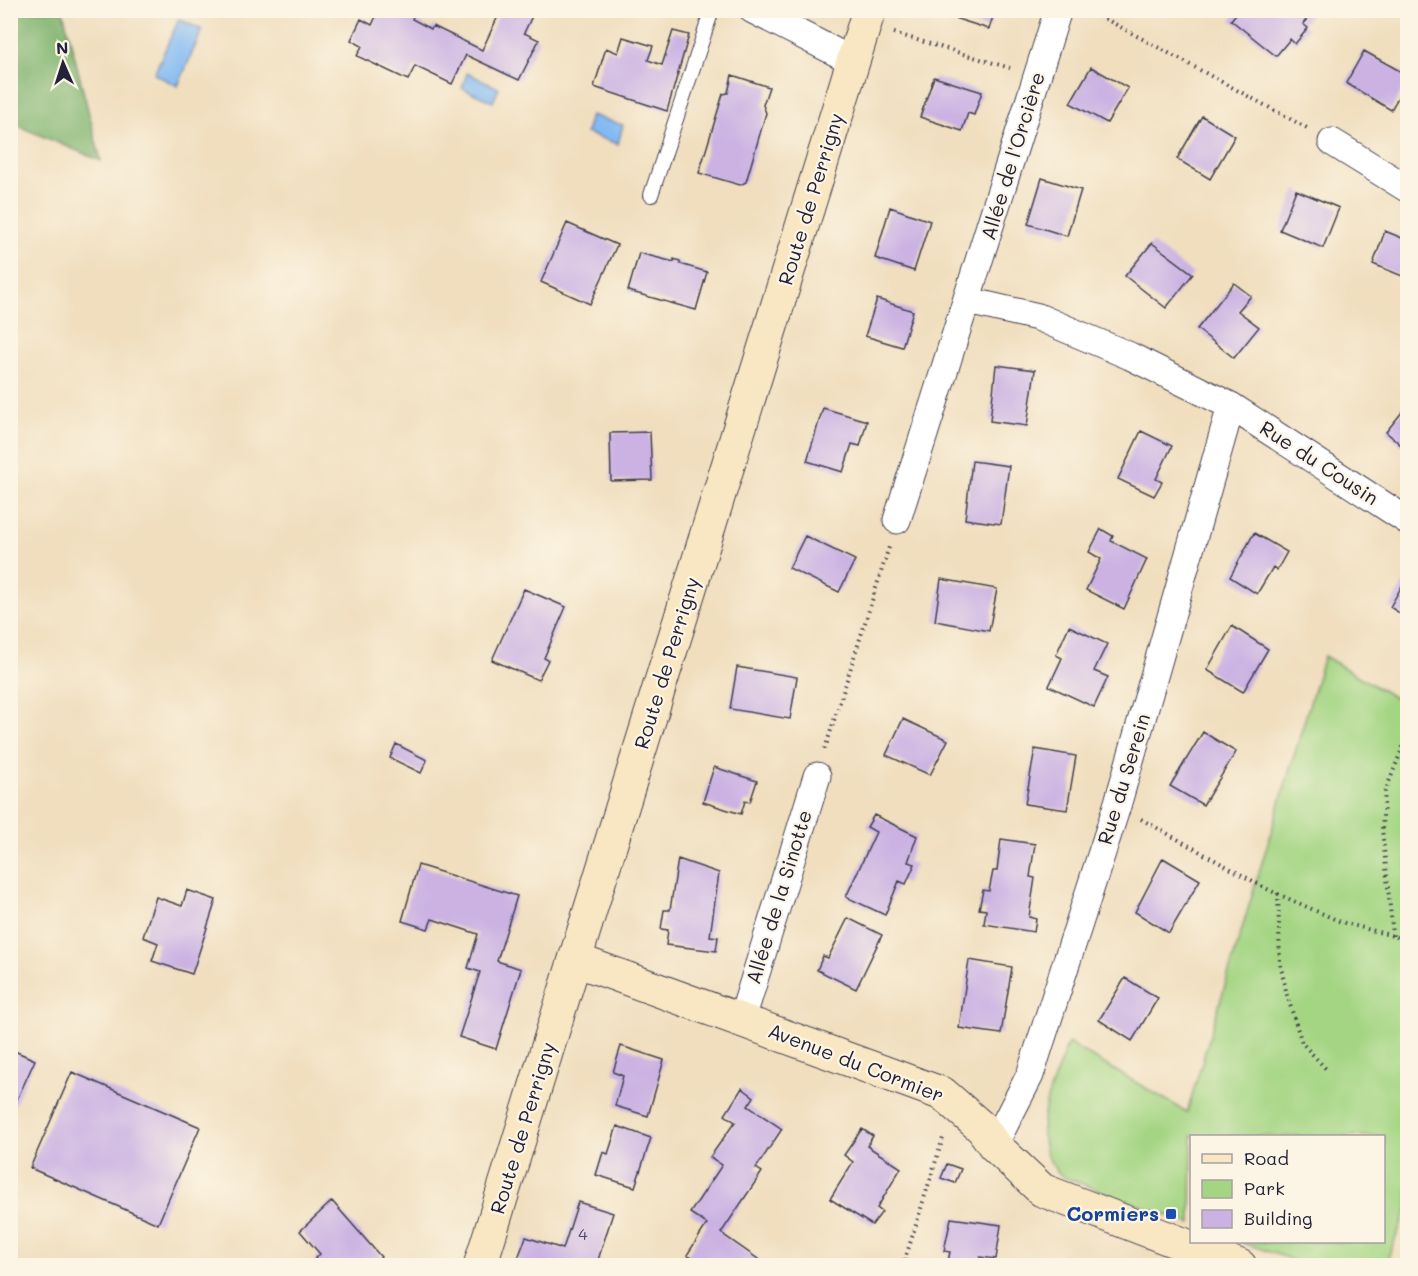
<svg xmlns="http://www.w3.org/2000/svg" width="1418" height="1276" font-family="Mali,sans-serif">
	<rect width="100%" height="100%" fill="#fcf5e5"/>
	<filter id="ink" filterUnits="userSpaceOnUse"><feTurbulence type="fractalNoise" baseFrequency=".0167" numOctaves="2"/><feDisplacementMap in="SourceGraphic" scale="12" xChannelSelector="R" yChannelSelector="G"/><feConvolveMatrix kernelMatrix="1 2 1 2 8 2 1 2 1" color-interpolation-filters="sRGB"/></filter>
	<filter id="wash" filterUnits="userSpaceOnUse"><feTurbulence type="fractalNoise" baseFrequency=".008" numOctaves="4" result="noise"/><feDisplacementMap in="SourceGraphic" scale="24" xChannelSelector="R" yChannelSelector="G"/><feGaussianBlur stdDeviation="1.35" result="paint"/><feColorMatrix in="noise" values="0 0 0 0 0 0 0 0 0 0 0 0 0 0 0 0 0 1.4 0 .05"/><feComposite in="paint" operator="in"/></filter>
	<g filter="url(#wash)">
		<rect width="100%" height="100%" fill="#f0debe"/>
		<path fill="#a4d583" stroke="#637c5f" stroke-width="1.5" d="M1324 656 1407 705 1408 1207 1385 1265H1307L1241 1242H1384V1136H1192L1191 1224 1063 1177C1022 1140 1052 1086 1068 1043L1187 1112Z"/>
		<path fill="#83b671" stroke="#526c56" stroke-width="1.5" d="M10 11H63L101 161 11 123Z"/>
		<path fill="#84baf3" stroke="#536e97" stroke-width="1.5" d="M179 19 202 30 178 86 154 74Z
			M467 73 499 88 493 102 462 88Z
			M591 115 623 125 618 144 586 133Z"/>
		<g id="blocks">
			<path fill="#cbb2e3" d="M379 10H416L412 19 431 29 433 26 482 50 501 10H526L533 14 524 33 539 40 519 80 466 55 452 84 415 66 408 80 357 56 362 46 351 40 361 19 372 25Z
				M953 10H995L989 29 951 17Z
				M1239 10H1314L1303 24 1308 28 1295 44 1290 39 1276 56 1231 20Z
				M673 31 689 35 667 111 594 87 606 48 618 53 623 37 653 46 648 60 662 65Z
				M1364 51 1407 75V81L1391 110 1346 83Z
				M1091 67 1128 88 1107 123 1070 103Z
				M732 75 769 87 763 105 766 113 746 182 740 185 699 173 723 94 728 93Z
				M934 77 982 92 974 115 968 113 962 131 920 117Z
				M1202 116 1235 136 1210 179 1177 159Z
				M1042 178 1081 190 1067 236 1028 224Z
				M1296 190 1339 208 1323 248 1280 230Z
				M890 207 930 221 914 271 875 258Z
				M567 223 617 245 590 304 541 282Z
				M1385 231 1407 240V278L1373 264Z
				M1152 243 1193 274 1166 308 1125 276Z
				M639 253 674 262V259L680 261V264L707 272 696 310 628 291Z
				M1234 283 1251 296 1238 311 1259 327 1234 358 1197 329Z
				M877 299 913 311 902 347 865 336Z
				M996 365 1035 370 1027 426 990 421Z
				M1407 406V450L1386 432Z
				M823 408 867 421 860 446 852 444 843 472 807 461Z
				M1141 431 1172 446 1156 479 1162 482 1154 496 1118 479Z
				M650 432 652 480 611 481 610 433Z
				M972 461 1009 466 1001 524 965 519Z
				M1101 529 1113 536 1111 541 1147 559 1124 609 1086 590 1101 559 1089 552Z
				M1254 533 1287 552 1277 570 1273 567 1257 594 1230 577Z
				M805 536 855 560 839 592 789 568Z
				M1407 577V618L1390 607Z
				M941 579 997 589 989 631 935 621Z
				M524 589 566 607 544 658 548 660 538 680 492 660Z
				M1069 626 1107 644 1094 671 1108 677 1094 707 1049 686 1062 658 1056 655Z
				M1232 626 1268 649 1243 692 1207 670Z
				M737 667 797 677 790 719 730 709Z
				M903 719 948 740 930 775 886 755Z
				M1203 732 1236 752 1203 805 1170 786Z
				M396 744 427 760 421 773 390 758Z
				M1035 749 1076 756 1067 810 1025 804Z
				M714 767 757 781 750 802 745 801 741 814 703 802Z
				M874 815 917 836 908 862 915 864 906 884 899 881 885 915 846 897 876 832 867 827Z
				M1001 839 1035 844 1030 877 1035 878 1029 917 1036 919 1034 932 984 924 986 910 979 909 983 890 989 891 993 871H997Z
				M1163 858 1200 880 1169 933 1135 912Z
				M678 859 719 873 710 936 718 937 716 951 666 945 668 930 661 929 664 910H670Z
				M418 865 517 896 497 961 521 969 496 1049 459 1037 480 972 468 968 478 934 432 919 428 929 402 921Z
				M187 890 216 900 192 974 152 961 158 943 143 937 156 897 182 906Z
				M848 918 882 935 856 989 817 970 823 956 828 958Z
				M969 960 1012 967 1001 1034 959 1028Z
				M1125 978 1158 998 1132 1041 1099 1020Z
				M621 1046 664 1060 648 1116 615 1106 623 1076 613 1072Z
				M10 1049 35 1060 10 1115Z
				M72 1072 200 1127 158 1224 30 1168Z
				M742 1088 754 1097 748 1106 782 1129 756 1168 762 1172 721 1233 768 1266H702L687 1255 707 1224 690 1213 722 1165 710 1157 735 1122 725 1115Z
				M617 1126 651 1138 635 1187 596 1175 603 1152 608 1154Z
				M862 1129 873 1136 867 1146 901 1168 877 1208 882 1212 872 1225 830 1199 853 1162 844 1155Z
				M947 1164 961 1169 955 1183 941 1178Z
				M332 1201 381 1257 373 1266H319L314 1260 320 1254 300 1231Z
				M578 1202 613 1213 598 1260 612 1266H515L526 1237 563 1249Z
				M951 1218 1001 1225 996 1259 980 1257 978 1266H947L950 1252 944 1251Z"/>
		</g>
	</g>
	<g filter="url(#ink)">
		<use href="#blocks" fill-opacity="0" stroke="#413e4f" stroke-width="1.5"/>
		<g fill="none" stroke-linecap="round" stroke-linejoin="round">
			<g stroke="#413e4f" stroke-width="16">
				<path id="lane" d="M651 195 712 10"/>
			</g>
			<g stroke="#413e4f" stroke-width="29">
				<path id="street" d="M753 10 853 61
					M1332 142 1408 189
					M968 301 1038 317 1130 356 1231 406 1408 521
					M897 520 1058 10
					M742 1019 817 776
					M994 1145 1030 1075 1117 806 1231 406"/>
			</g>
			<g stroke="#413e4f" stroke-width="35">
				<path id="secondary" d="M576 960 943 1094 982 1128 994 1145 1042 1190 1240 1266
					M480 1266 869 10"/>
			</g>
			<path stroke="#413e4f" stroke-width="4" stroke-dasharray="1.5 4.5" stroke-linecap="butt" d="M1089 10 1307 128
				M894 33 1010 68
				M825 749 889 547
				M1141 819 1269 890 1341 922 1408 940
				M1278 893 1280 963 1287 995 1302 1043 1326 1069
				M1393 936 1382 829 1385 792 1408 734
				M903 1266 943 1138"/>
			<use href="#lane" stroke="#fff" stroke-width="14"/>
			<use href="#street" stroke="#fff" stroke-width="27"/>
			<use href="#secondary" stroke="#f9e7c3" stroke-width="33"/>
		</g>
	</g>
	<rect fill="#1a4fb4" stroke="#fcf5e5" stroke-width="2" x="1165" y="1208" width="12" height="12" rx="3"/>
	<g text-anchor="middle" stroke-width="4.5" stroke-linejoin="round" paint-order="stroke">
		<g font-size="16" fill="#4c4665">
			<text x="583" y="1240">4</text>
		</g>
		<g font-size="20" fill="#22223b" stroke="#fcf5e5">
			<text transform="translate(1013 156) rotate(-73)" y="7">Allée de l'Orcière</text>
			<text transform="translate(811 199) rotate(-73)" y="7">Route de Perrigny</text>
			<text transform="translate(1319 463) rotate(33)" y="7">Rue du Cousin</text>
			<text transform="translate(667 663) rotate(-73)" y="7">Route de Perrigny</text>
			<text transform="translate(1124 779) rotate(-73)" y="7">Rue du Serein</text>
			<text transform="translate(779 897) rotate(-73)" y="7">Allée de la Sinotte</text>
			<text transform="translate(856 1063) rotate(21)" y="7">Avenue du Cormier</text>
			<text transform="translate(523 1128) rotate(-73)" y="7">Route de Perrigny</text>
		</g>
		<g font-size="20" font-weight="bold" fill="#164399" stroke="#fcf5e5" text-anchor="end">
			<text x="1159" y="1221">Cormiers</text>
		</g>
	</g>
	<rect width="1418" height="1276" fill="none" stroke="#fcf5e5" stroke-width="36"/>
	<rect x="1190" y="1135" width="195" height="108" fill="#fcf5e5" stroke="#a5a1a1" stroke-width="1.5"/>
	<rect x="1202" y="1154" width="30" height="9" fill="#f9e7c3" stroke="#a5a1a1" stroke-width="1.5"/>
	<text x="1244" y="1165" font-size="18" fill="#22223b">Road</text>
	<rect x="1202" y="1180" width="30" height="18" fill="#a4d583" stroke="#a5a1a1" stroke-width="1.5"/>
	<text x="1244" y="1195" font-size="18" fill="#22223b">Park</text>
	<rect x="1202" y="1210" width="30" height="18" fill="#cbb2e3" stroke="#a5a1a1" stroke-width="1.5"/>
	<text x="1244" y="1225" font-size="18" fill="#22223b">Building</text>
	<g transform="translate(63 63) rotate(357)" stroke="#fcf5e5" stroke-width="4.5" paint-order="stroke">
	<path d="M0-4.5L10 22L0 15L-10 22Z" fill="#22223b"/>
	<text y="-9" font-size="16" font-weight="bold" text-anchor="middle" fill="#22223b">N</text>
	</g>
</svg>
